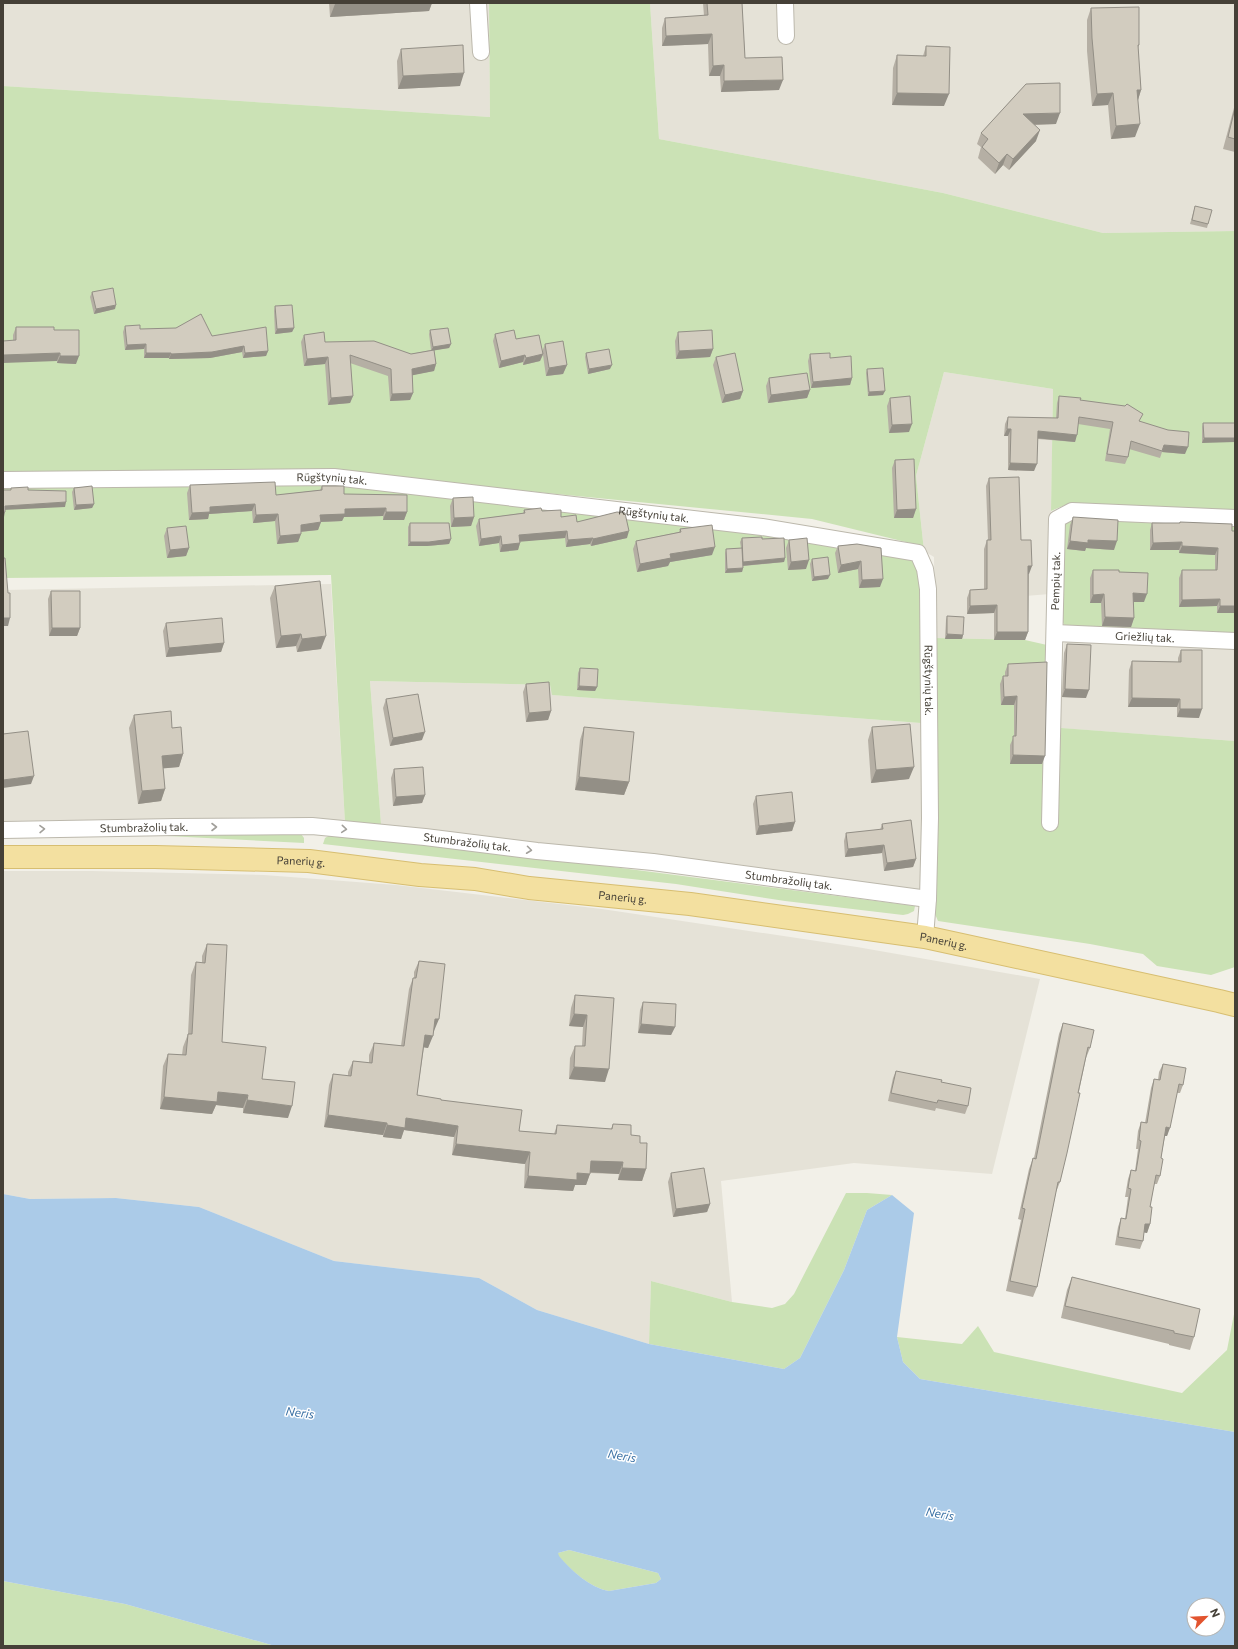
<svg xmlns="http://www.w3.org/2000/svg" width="1238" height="1649" font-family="Commissioner,sans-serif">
	<rect width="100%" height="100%" fill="#f2f0e8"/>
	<path fill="#e5e2d7" d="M3 3H489L490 117 3 86Z
		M650 3H1235V231L1103 233 943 193 659 139Z
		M944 372 1053 389 1050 594 1025 596V640L935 638 934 557 924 551 916 476Z
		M331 584 345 823 289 817 3 821V590Z
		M1070 641 1235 648V741L1060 728 1064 643Z
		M370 681 550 685 553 695 921 723 922 888 918 891 381 824Z
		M3 871H92L264 875 396 885 602 909 857 947 1040 979 992 1174 854 1163 721 1181 732 1302 651 1281 649 1344 537 1310 479 1278 334 1261 199 1207 116 1198 30 1199 3 1194Z"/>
	<path fill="#cbe2b5" d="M489 3H650L659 139 943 193 1103 233 1235 231V511L1065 505 1051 511 1053 389 944 372 916 476 924 551 918 545 812 519 300 469 3 472V86L490 117Z
		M354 484 743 531 907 556 916 563 920 573 921 723 552 695 550 685 370 681 381 824 345 823 331 575 3 578V487Z
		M1071 516 1235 527V636L1067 629 1062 621 1061 522Z
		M935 638 1025 640 1047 645 1048 727 1235 741V967L1211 975 1157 966 1143 954 1090 944 938 921 935 914Z
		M299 831 304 838V843L128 834Z
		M330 835H338L536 857 915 906 914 911 908 914 903 915 785 901 676 884 323 844 325 838Z
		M846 1193H867L892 1195 867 1210 844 1270 800 1358 784 1369 649 1344 651 1281 732 1302 772 1308 785 1304 794 1294Z
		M1235 1309V1432L920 1379 903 1362 897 1337 962 1344 978 1326 994 1352 1182 1393 1227 1350Z
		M569 1550 658 1573 661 1579 656 1583 609 1591C590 1588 571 1570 558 1556V1553Z
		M3 1581 125 1604 275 1646H3Z"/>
	<path fill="#abcbe8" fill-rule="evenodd" d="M3 1194 30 1199 116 1198 199 1207 334 1261 479 1278 537 1310 649 1344 784 1369 800 1358 844 1270 867 1210 892 1195 914 1213 897 1337 903 1362 920 1379 1235 1432V1646H275L125 1604 3 1581ZM569 1550 658 1573 661 1579 656 1583 609 1591C590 1588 571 1570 559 1556L558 1553ZM1194 1605H1218V1629H1194Z"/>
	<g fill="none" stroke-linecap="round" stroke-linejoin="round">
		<g stroke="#bcb8ac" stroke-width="18">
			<g id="minor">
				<path d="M478 3 481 52"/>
				<path d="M785 3 786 36"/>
				<path id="s1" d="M3 480 334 477 762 527 918 553 925 569 928 589 930 818 928 899 925 937"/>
				<path id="s2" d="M1055 633 1235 641"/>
				<path id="s3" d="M1050 823 1057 519 1072 511 1235 518"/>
				<path id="s4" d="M3 830 175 827 312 826 425 837 537 851 653 862 928 899"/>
			</g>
		</g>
		<g stroke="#d7be71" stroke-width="24">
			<g id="primary">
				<path id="s5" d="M3 857H155L309 861 420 875 475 879 529 888 690 904 925 937 1219 1001 1235 1005"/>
			</g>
		</g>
		<use href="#minor" stroke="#fff" stroke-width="16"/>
		<use href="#primary" stroke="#f3e0a0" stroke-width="22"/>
	</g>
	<path fill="#b5afa4" d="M329 3H432L429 11 330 17Z
		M703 3H742L745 58 779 90 721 92 720 76H709L708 44 662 46V28L665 18 704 16Z
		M1091 8 1139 45 1138 48 1141 90 1138 100 1135 137 1111 139 1108 105 1092 106 1087 51V20Z
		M926 46 944 106 892 105 893 68 897 55 923 56Z
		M401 49 460 86 398 89 397 61Z
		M1026 84 1056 124 1035 125 1036 141 1009 170 1003 165 995 174 978 158 981 147 977 144 981 133Z
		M1235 104V152L1223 149Z
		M1195 206 1208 224 1207 228 1190 224Z
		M92 292 115 309 94 314 90 297Z
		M275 306 294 328 292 332 275 334 274 311Z
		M125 326 140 329 212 336 268 351 266 356 243 358 242 352 210 358 169 359V358H144V349L125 350 123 332Z
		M16 327 54 330 76 364 57 363V361L13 341V335Z
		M430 330 451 344 449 348 434 350 436 364 434 371 412 375 413 393 410 400 390 401 388 376 350 363 353 396 350 403 328 405 325 364 304 366 301 342 304 335 325 342 411 354 431 350 429 334Z
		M678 332 713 349 710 357 676 359 675 341Z
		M495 334 516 339 542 352 545 344 567 365 563 374 546 376 543 355 540 361 523 365V362L499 368 493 341Z
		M586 353 610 369 588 374 585 357Z
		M810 354 852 378 850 385 811 388 808 361Z
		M716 357 743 391 740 399 722 403 713 365Z
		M867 369 883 395 868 396 866 373Z
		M769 378 810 390 807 398 768 403 766 386Z
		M1059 396 1080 400 1140 422 1185 454 1162 452 1160 458 1129 449 1128 457 1125 464 1105 461 1110 429 1078 424 1075 442 1038 439 1034 471 1008 470V436H1004L1005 424 1008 417 1056 418 1057 403Z
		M890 398 909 432 889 433 887 406Z
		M1203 423H1235L1202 443V427Z
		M895 460 916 509 913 518H894L892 468Z
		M989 478 1021 540 1029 574 1028 632 1025 640H994V613L967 614V598L970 590 984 589V549L987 540H988L986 486Z
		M190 485 276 495 320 490 322 486 344 494 407 512 404 520H383V516L344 517 342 521 321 522 318 530 301 532V534L298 542 277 544 275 521 253 523 252 511 209 514 208 519 189 520 187 493Z
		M74 488 94 504 92 508 74 510 72 492Z
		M453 498 474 517 471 526 451 527 450 506Z
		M524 510 542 511 561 517 627 538 591 546 590 544 566 547 565 538 520 541V543L518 550 500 552 499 543 479 546 476 526 479 519 523 513Z
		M1073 517 1114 550 1086 548 1085 551 1067 549 1070 525Z
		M1180 522 1232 531 1235 613H1217V606L1179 607V578L1182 570H1215V555L1179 553V550H1150V530L1152 523H1179Z
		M410 523 451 539 449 544 427 546H408V527Z
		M167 528 189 548 186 556 167 558 164 536Z
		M680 529 712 555 670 562 668 566 637 572 633 549 636 541 679 532Z
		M742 538 762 539 785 558 784 562 743 566V568L742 572 725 573V553L726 549 741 548 740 542Z
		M789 540 806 569 788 570 786 548Z
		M857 544 880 587 859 588 858 569 838 573 835 553 838 546Z
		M812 559 828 579 812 581 810 564Z
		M1093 570 1119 572 1144 602H1134V618L1131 627 1102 626 1101 603H1090V578Z
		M275 586 321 649 297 652 296 646 276 648 270 598Z
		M51 591 80 628 77 636H49L48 599Z
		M947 616 963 635 962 639H945L946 620Z
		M166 623 224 643 221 652 166 657 163 631Z
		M1067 644 1086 698 1062 697 1064 653Z
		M1181 650 1199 718 1177 717V707H1128L1129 670 1132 661 1178 662V658Z
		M1008 664 1042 764H1010V745L1014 736V705H1001L1000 684 1003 676H1005V672Z
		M580 668 597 687 595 691 577 690 578 673Z
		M526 684 551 711 548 720 526 722 523 692Z
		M386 699 422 740 390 746 383 708Z
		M134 715 172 728 183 754 179 767 163 768 165 789 161 801 138 804 129 728Z
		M584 727 629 782 624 795 575 790 580 740Z
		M872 727 909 779 871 783 868 740Z
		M394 769 425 795 422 803 393 806 391 778Z
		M756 796 795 822 792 831 756 835 753 804Z
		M882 824 916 859 913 867 884 871 882 853 845 857 844 841 846 833 880 830Z
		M207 944 222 1042 262 1079 288 1118 243 1113V1108L216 1105 212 1114 160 1109 163 1066 168 1054 182 1055 183 1047 188 1034 191 975 196 962 202 963V956Z
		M419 961 434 1031 433 1030 428 1048 424 1047 417 1095 441 1100 519 1131 554 1134 557 1125 611 1129 613 1124 631 1135 640 1143 646 1169 642 1181 618 1180 619 1174 590 1173 586 1185H575L573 1191 524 1188 525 1164 452 1155 454 1137 404 1130 401 1139 383 1137V1135L324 1127 329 1085 333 1074 348 1076V1072L353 1061 369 1063V1055L374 1043 401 1046 409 989 413 978H414V972Z
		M575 995 614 998 605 1082 569 1079 570 1058 575 1046H582L583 1027 569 1026 571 1008Z
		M643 1002 675 1027 671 1035 638 1033 640 1010Z
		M1063 1023 1090 1048 1086 1058 1060 1182 1056 1192 1037 1287 1033 1297 1006 1291 1021 1220 1018 1219 1029 1169 1033 1158H1034L1059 1034Z
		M1163 1064 1183 1085 1180 1093H1177L1167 1136H1165L1161 1158 1160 1176 1157 1184H1154L1150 1207V1224L1147 1233 1144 1232 1143 1241 1140 1249 1115 1245 1118 1227 1121 1218 1125 1219 1128 1197H1125L1128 1179 1131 1170 1135 1171 1138 1149H1136L1138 1131 1141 1122 1145 1123 1151 1088 1154 1079 1158 1080 1159 1072Z
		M896 1071 941 1082 968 1106 965 1114 936 1108 935 1111 888 1101 893 1078Z
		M671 1173 710 1204 707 1212 673 1217 668 1182Z
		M1072 1277 1194 1337 1190 1350 1169 1345V1344L1061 1318 1067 1290Z"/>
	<path fill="#938f86" d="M358 3H432L429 11 330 17 335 4Z
		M712 34 708 44 662 46 666 36Z
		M724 65 720 76H709L713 66Z
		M464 73 460 86 398 89 403 76Z
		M783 80 779 90 721 92 724 81Z
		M1137 90H1141L1137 103Z
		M897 93 949 94 944 106 892 105Z
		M1113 93 1108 105 1092 106 1097 94Z
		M1060 113 1056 124 1019 125 1023 114Z
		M1140 124 1135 137 1111 139 1116 126Z
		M1040 130 1036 141 1009 170 1013 159Z
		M1007 154 1003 165 995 174 999 163Z
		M116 305 115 309 94 314 96 309Z
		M294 328 292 332 275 334 277 329Z
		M146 344 144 349 125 350 127 345Z
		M451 344 449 348 431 351 433 347Z
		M244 346 242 352 210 358 169 359 171 354Z
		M713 349 710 357 676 359 679 351Z
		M268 351 266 356 243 358 245 353Z
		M60 353 57 361 3 363V355Z
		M146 353H171L169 358H144Z
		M543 354 540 361 523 365 526 358Z
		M525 355 523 362 499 368 501 361Z
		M60 356H79L76 364 57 363Z
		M328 357 325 364 304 366 307 359Z
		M436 364 434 371 409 376 412 369Z
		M567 365 563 374 546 376 549 368Z
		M612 365 610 369 588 374 589 369Z
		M852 378 850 385 811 388 813 382Z
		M810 390 807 398 768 403 771 395Z
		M743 391 740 399 722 403 725 395Z
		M885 391 883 395 868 396 869 392Z
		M413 393 410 400 390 401 392 394Z
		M353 396 350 403 328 405 331 398Z
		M912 424 909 432 889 433 892 425Z
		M1007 429H1011L1008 436H1004Z
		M1038 431 1077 435 1075 442 1035 438Z
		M1204 438H1235V442L1202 443Z
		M1164 445 1188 447 1185 454 1162 452Z
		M1010 463 1037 464 1034 471 1008 470Z
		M66 502 65 507 3 510 5 506Z
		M94 504 92 508 74 510 76 505Z
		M255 504 252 511 209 514 208 519 189 520 192 513 210 507Z
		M386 508 383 516 344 517 342 521 318 522 320 515 345 509Z
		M916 509 913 518H894L897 510Z
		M3 512H5L4 517H3Z
		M386 512H407L404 520H383Z
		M278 514 275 521 253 523 256 515Z
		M474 517 471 526 451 527 454 518Z
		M321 522 318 530 298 532 301 525Z
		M567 531 565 538 517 542 519 535Z
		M629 531 627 538 591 546 593 539Z
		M301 534 298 542 277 544 280 536Z
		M501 536 499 543 479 546 481 539Z
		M593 538 590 544 566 547 568 540Z
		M451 539 449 544 427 546H408L410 542Z
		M1088 540 1117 541 1114 550 1086 548 1085 551 1067 549 1070 541Z
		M1182 542 1179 550H1150L1153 543Z
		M520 543 518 550 500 552 502 545Z
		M1182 546 1218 548 1215 555 1179 553Z
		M715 547 712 555 670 562 668 566 637 572 640 564 670 554Z
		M189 548 186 556 167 558 170 550Z
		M785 558 784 562 741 566 743 562Z
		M809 560 806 569 788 570 791 562Z
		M861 561 858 569 838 573 841 565Z
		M1028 566H1032L1029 574H1025Z
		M743 568 742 572 725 573 727 569Z
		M830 575 828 579 812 581 814 577Z
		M883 579 880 587 859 588 862 580Z
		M1133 593 1147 594 1144 602H1130Z
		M1104 594 1101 603H1090L1093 595Z
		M1220 599 1217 606 1179 607 1182 600Z
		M997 605 994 613 967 614 970 606Z
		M1220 606H1235V613H1217Z
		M1105 617 1134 618 1131 627 1102 626Z
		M3 618H10L8 626H3Z
		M52 628H80L77 636H49Z
		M997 632H1028L1025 640H994Z
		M301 634 296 646 276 648 281 636Z
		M947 634 963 635 962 639H945Z
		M326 636 321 649 297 652 302 639Z
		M224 643 221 652 166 657 169 648Z
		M579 686 597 687 595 691 577 690Z
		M1065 689 1089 690 1086 698 1062 697Z
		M1017 696 1014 705H1001L1004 697Z
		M1132 698 1180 699 1177 707H1128Z
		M1180 709H1202L1199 718 1177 717Z
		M551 711 548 720 526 722 529 713Z
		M425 732 422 740 390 746 393 738Z
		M183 754 179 767 157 769 162 756Z
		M1013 755 1045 756 1042 764H1010Z
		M914 767 909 779 871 783 876 770Z
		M34 776 31 784 3 788V780Z
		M579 777 629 782 624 795 575 790Z
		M165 789 161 801 138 804 142 791Z
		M425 795 422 803 393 806 396 797Z
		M795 822 792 831 756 835 759 826Z
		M884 845 882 853 845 857 848 849Z
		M916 859 913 867 884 871 887 863Z
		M574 1014 587 1015 583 1027 569 1026Z
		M435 1019H439L434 1031 430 1030Z
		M641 1024 675 1027 671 1035 638 1033Z
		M425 1035 433 1036 428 1048 421 1047Z
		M574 1067 609 1069 605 1082 569 1079Z
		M218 1092 248 1095 243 1108 216 1105 212 1114 160 1109 164 1097Z
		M247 1100 292 1106 288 1118 243 1113Z
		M328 1115 387 1123 383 1135 324 1127Z
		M406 1118 458 1126 454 1137 404 1130 401 1139 383 1137 387 1125Z
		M1166 1127 1170 1128 1167 1136H1163Z
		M456 1144 530 1152 525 1164 452 1155Z
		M591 1161 623 1162 619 1174 586 1172Z
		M622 1168 646 1169 642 1181 618 1180Z
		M577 1173 590 1174 586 1185H575L573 1191 524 1188 528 1176Z
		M710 1204 707 1212 673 1217 676 1209Z
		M1145 1224H1150L1147 1233 1142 1232Z"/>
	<path fill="#d2ccbf" stroke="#938f86" d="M335 3H358L335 4Z
		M707 3H742L745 58 782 57 783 80 724 81V65L713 66 712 34 666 36 665 18 708 15Z
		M1139 7V45H1138L1141 90H1137L1140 124 1116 126 1113 93 1097 94 1092 38 1091 8Z
		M463 45 464 73 403 76 401 49Z
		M926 46 950 47 949 94 897 93V55L926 56Z
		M1060 83V113L1023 114 1040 130 1013 159 1007 154 999 163 982 147 988 139 981 133 1026 84Z
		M1235 108V139L1228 137Z
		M1195 206 1212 210 1208 224 1192 220Z
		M113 288 116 305 96 309 92 292Z
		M292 305 294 328 277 329 275 306Z
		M201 314 212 336 266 327 268 351 245 353 244 346 212 352 171 354V353H146V344L127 345 125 326 140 325V329L176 328Z
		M16 327H54V330H79V356H60V353L3 355V341L16 340Z
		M448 328 451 344 433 347 430 330Z
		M514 330 516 339 539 335 543 354 526 358 525 355 501 361 495 334Z
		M712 330 713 349 679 351 678 332Z
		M324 332 325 342 374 341 411 354 434 350 436 364 412 369 413 393 392 394 391 369 350 355 353 396 331 398 328 357 307 359 304 335Z
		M563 341 567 365 549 368 545 344Z
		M609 349 612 365 589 369 586 353Z
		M735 353 743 391 725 395 716 357Z
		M830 353V358L851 356 852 378 813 382 810 354Z
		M883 368 885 391 869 392 867 369Z
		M807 373 810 390 771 395 769 378Z
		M910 396 912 424 892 425 890 398Z
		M1059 396 1081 398 1080 400 1125 406 1127 404 1143 414 1139 421 1168 430 1189 432 1188 447 1164 445 1162 451 1131 441 1128 457 1107 454 1113 422 1079 417 1077 435 1038 431 1037 464 1010 463 1011 429H1007L1008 417 1058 418Z
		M1203 423H1235V438H1204Z
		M914 459 916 509 897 510 895 460Z
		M1019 477 1021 540H1031L1032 566H1028V632H997V605L970 606V590L987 589V540H991L989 478Z
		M275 482 276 495 322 490V486H344V494L407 495V512H386V508L345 509V514L320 515 321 522 301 525V534L280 536 278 514 256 515 255 504 210 507V512L192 513 190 485Z
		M92 486 94 504 76 505 74 488Z
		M28 487V490L66 491V502L5 506V512H3V490H11V488Z
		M473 497 474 517 454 518 453 498Z
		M541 508 542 511 561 510V517L576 515 577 522 617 512 625 513 629 531 593 539V538L568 540 567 531 519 535 520 543 502 545 501 536 481 539 479 519 525 513 524 510Z
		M1073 517 1118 520 1117 541 1088 540V543L1070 541Z
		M1180 522 1232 524V531H1235V606H1220V599L1182 600V570H1217L1218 548 1182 546V542L1153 543 1152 523H1180Z
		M410 523H449L451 539 429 542H410Z
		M712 525 715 547 670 554 671 558 640 564 636 541 681 532 680 529Z
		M186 526 189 548 170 550 167 528Z
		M762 537V539L784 538 785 558 743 562 742 538Z
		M807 538 809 560 791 562 789 540Z
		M857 544 881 548 883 579 862 580 861 561 841 565 838 546Z
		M742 548 743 568 727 569 726 549Z
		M828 557 830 575 814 577 812 559Z
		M3 558H5L8 593H10V618H3Z
		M1093 570H1119V572L1148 573 1147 594 1133 593 1134 618 1105 617 1104 594 1093 595Z
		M320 581 326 636 302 639 301 634 281 636 275 586Z
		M51 591H80V628H52Z
		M947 616 964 617 963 635 947 634Z
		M222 618 224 643 169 648 166 623Z
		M1067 644 1091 645 1089 690 1065 689Z
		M1181 650H1202V709H1180V699L1132 698V661L1181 662Z
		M1047 662 1045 756 1013 755V736H1016L1017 696 1004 697 1003 676H1008V664Z
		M580 668 598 669 597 687 579 686Z
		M549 682 551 711 529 713 526 684Z
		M418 694 425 732 393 738 386 699Z
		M171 711 172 728 181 727 183 754 162 756 165 789 142 791 134 715Z
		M910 724 914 767 876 770 872 727Z
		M584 727 634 732 629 782 579 777Z
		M28 731 34 776 3 780V734Z
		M423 767 425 795 396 797 394 769Z
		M792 792 795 822 759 826 756 796Z
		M911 820 916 859 887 863 884 845 848 849 846 833 883 829 882 824Z
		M207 944 227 945 222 1042 266 1047 262 1079 295 1082 292 1106 247 1100 248 1095 218 1092 217 1102 164 1097 168 1054 186 1055 188 1034H192L196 962 205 963Z
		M419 961 445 964 439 1019H435L433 1036 425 1035 417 1095 441 1099V1100L522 1110 519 1131 556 1134 557 1125 612 1129 613 1124 631 1125V1135L640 1136V1143H647L646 1169 622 1168 623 1162 591 1161 590 1174 577 1173V1180L528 1176 530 1152 456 1144 458 1126 406 1118 405 1128 387 1125V1123L328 1115 333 1074 351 1076 353 1061 372 1063 374 1043 404 1046 413 978H416Z
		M575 995 614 998 609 1069 574 1067 575 1046H585L587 1015 574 1014Z
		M643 1002 676 1004 675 1027 641 1024Z
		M1063 1023 1094 1030 1090 1048 1088 1047 1078 1093H1080L1067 1153 1060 1182H1058L1037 1287 1010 1281 1025 1209 1022 1208 1033 1158 1036 1159Z
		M1163 1064 1186 1068 1183 1085 1179 1084 1170 1128 1166 1127 1161 1158 1163 1159 1160 1176 1156 1175 1150 1207H1152L1150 1224H1145L1143 1241 1118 1237 1121 1218 1126 1219 1131 1189 1128 1188 1131 1170 1136 1171 1141 1141 1139 1140 1141 1122 1147 1123 1154 1079 1160 1080Z
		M896 1071 942 1080 941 1082 971 1088 968 1106 938 1100 937 1103 891 1093Z
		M704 1168 710 1204 676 1209 671 1173Z
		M1072 1277 1200 1309 1194 1337 1174 1333V1331L1065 1306Z"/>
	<defs><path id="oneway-chevron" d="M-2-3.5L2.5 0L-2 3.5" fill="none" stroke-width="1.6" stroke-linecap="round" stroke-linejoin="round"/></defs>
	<g stroke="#a2a09b">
		<use href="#oneway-chevron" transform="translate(214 827)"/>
		<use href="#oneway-chevron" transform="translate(42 829) rotate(-1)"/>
		<use href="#oneway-chevron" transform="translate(344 829) rotate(5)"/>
		<use href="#oneway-chevron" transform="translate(529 850) rotate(7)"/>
	</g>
	<g text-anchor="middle" stroke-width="3" stroke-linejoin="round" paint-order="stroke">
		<g font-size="11" fill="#454037" stroke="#fff">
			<text dy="4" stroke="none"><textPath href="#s1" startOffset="329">Rūgštynių tak.</textPath></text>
			<text dy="4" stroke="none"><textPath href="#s1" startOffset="653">Rūgštynių tak.</textPath></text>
			<text dy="4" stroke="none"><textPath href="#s3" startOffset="242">Pempių tak.</textPath></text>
			<text dy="4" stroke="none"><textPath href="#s2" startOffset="90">Griežlių tak.</textPath></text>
			<text dy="4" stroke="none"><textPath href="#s1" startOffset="1049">Rūgštynių tak.</textPath></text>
			<text dy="4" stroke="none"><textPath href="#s4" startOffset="141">Stumbražolių tak.</textPath></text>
			<text dy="4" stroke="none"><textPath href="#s4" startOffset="465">Stumbražolių tak.</textPath></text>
			<text dy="4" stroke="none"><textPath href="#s5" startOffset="298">Panerių g.</textPath></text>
			<text dy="4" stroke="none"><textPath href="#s4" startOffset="789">Stumbražolių tak.</textPath></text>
			<text dy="4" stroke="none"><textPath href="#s5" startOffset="622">Panerių g.</textPath></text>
			<text dy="4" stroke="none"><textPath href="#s5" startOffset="946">Panerių g.</textPath></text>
		</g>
		<g font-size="12" font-style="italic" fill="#3c72a5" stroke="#fff">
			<text transform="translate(300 1413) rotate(7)" y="4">Neris</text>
			<text transform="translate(622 1456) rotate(10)" y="4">Neris</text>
			<text transform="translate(940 1514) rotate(10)" y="4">Neris</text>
		</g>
	</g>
	<rect width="1238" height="1649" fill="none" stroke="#454037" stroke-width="8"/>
	<g transform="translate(1206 1617) rotate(66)"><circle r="19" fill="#ffffff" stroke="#b5b3af"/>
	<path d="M0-3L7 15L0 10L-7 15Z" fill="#e2542f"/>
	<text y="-6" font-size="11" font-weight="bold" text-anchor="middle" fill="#454037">N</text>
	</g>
</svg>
